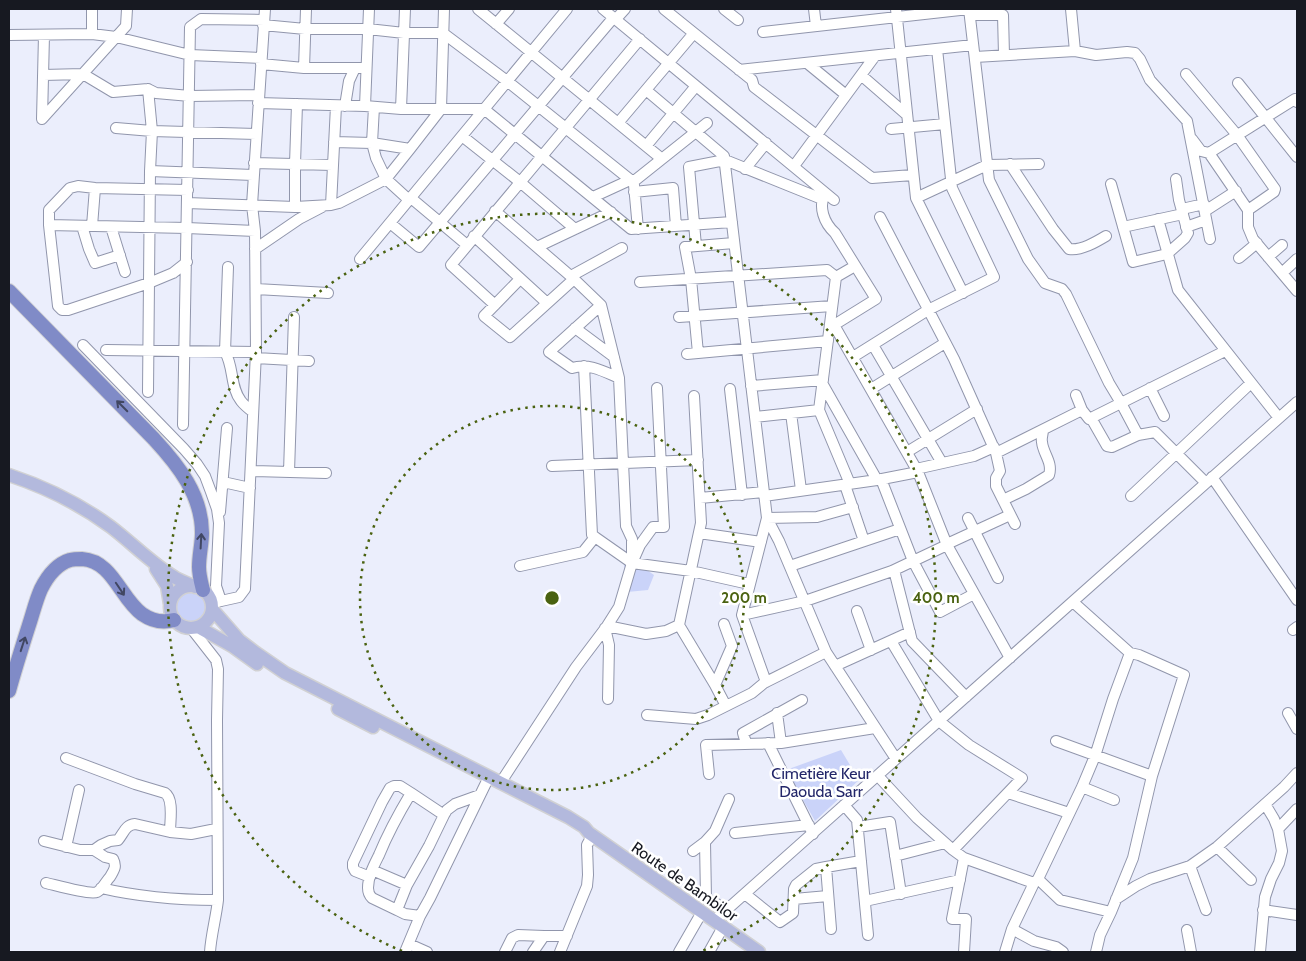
<svg xmlns="http://www.w3.org/2000/svg" width="1306" height="961" font-family="Cabin,sans-serif">
	<rect width="100%" height="100%" fill="#ebeefc"/>
	<path fill="#cad3f9" d="M639 555 641 559V566L654 575 648 590 627 592 624 564 631 556Z
		M172 607a18 18 0 1 1 36 0a18 18 0 1 1-36 0Z
		M841 750 859 780 815 821 786 770Z"/>
	<g fill="none" stroke-linecap="round" stroke-linejoin="round">
		<g stroke="#9196ac" stroke-width="12">
			<path id="minor" d="M478 9 662 159
				M603 9 834 200
				M664 9 752 80 754 87 872 178 913 175
				M724 9 738 20
				M814 9 816 26
				M896 9 916 198 963 293
				M969 9 989 180 1028 259 1045 283 1062 289 1066 294 1109 383 1121 403 1138 435
				M1071 9 1075 51
				M970 15H1003L1004 55
				M616 19 625 9
				M496 24 509 9
				M263 25 305 29H368L404 33H443L507 81 633 182
				M763 32 969 9
				M92 34V9
				M9 35 92 34 116 37 190 55 261 58
				M975 57 1075 51 1096 55 1127 52 1135 53 1140 59 1150 80 1187 121 1210 239
				M807 63 846 95
				M261 64 304 68H366
				M304 68 306 9
				M739 70 973 45
				M1186 74 1237 135 1275 189 1274 192 1248 210
				M43 75 83 74 113 92 148 89 156 93 190 96 259 95
				M861 75 907 115
				M1238 83 1297 157
				M646 90 724 156 767 518 742 615 766 682
				M258 103 365 106 401 109H484L631 229 732 222
				M336 106 331 205 339 203 386 179 410 149 441 109 444 9
				M345 106 349 81 355 68
				M365 106 369 9
				M374 107 372 143 376 158 386 179 409 200
				M401 109 405 9
				M42 119 126 26 127 9
				M42 119 44 35
				M618 123 694 33
				M116 128 152 131 256 134
				M891 129 945 124
				M462 136 520 182 575 229
				M1192 139 1201 151 1209 153 1295 99 1297 102
				M334 142 372 143 410 149
				M646 146 696 86
				M1209 153 1248 210V227L1253 239 1297 291
				M254 163 333 165
				M1010 164 1053 229 1069 249C1081 251 1096 242 1106 236
				M794 166 875 56
				M745 169 766 143
				M150 171 253 175
				M633 182 707 123
				M1111 184 1133 262 1167 254 1185 238 1188 233 1179 200 1176 179
				M634 185 638 229
				M188 190 95 188 78 186 70 188 49 210V225L187 228 255 231
				M634 192 673 188 676 226
				M825 193C818 207 824 223 835 233L876 299 834 325 830 324
				M593 197 630 180
				M411 198 467 245
				M916 198 987 165 1039 164
				M187 203 295 207 331 205
				M295 207V164L297 104
				M1182 209 1204 204
				M495 211 574 279 601 305 619 378 626 526 632 539V557
				M1205 211 1236 191
				M880 217 954 359 996 453 1000 471 996 478V486L1015 524
				M1158 219 1178 290 1279 418
				M390 223 419 247 614 17
				M49 225 58 306 62 310H68L149 283 173 273 187 262
				M82 226 89 249 95 263 120 255
				M92 226 95 188
				M111 227 125 272
				M1123 227 1183 214
				M1186 227 1206 220
				M474 236 547 303
				M696 246 689 167 725 160 822 199
				M537 247 611 212
				M255 249 299 219 322 207
				M1268 257 1282 245
				M1239 258 1257 243
				M360 259 567 9
				M228 267 225 352C234 367 230 387 241 401 244 405 249 409 253 412
				M1282 273 1297 259
				M571 276 622 248
				M836 277 819 410 850 484
				M836 277 855 266
				M520 279 484 316 510 337 574 279
				M640 282 827 270 836 277
				M256 289 328 293
				M495 305 451 265 640 39
				M601 305 549 352 572 368C589 363 603 371 619 378
				M679 317 832 306
				M834 325 918 472 947 545 1010 658
				M575 328 614 357
				M83 345 184 449 197 464 205 476 211 492 217 509 219 523 216 586 221 601
				M873 345 942 463
				M106 350 256 352
				M698 353 691 279 685 247 734 243
				M687 354 828 341
				M853 357 928 310 994 277 952 188 937 49
				M256 358 309 361
				M584 366 592 535 632 563 691 571 749 584
				M822 383 877 480
				M751 386 823 380
				M1150 388 1164 416
				M730 389 742 495
				M871 389 945 343
				M148 392 150 171 152 131 148 89
				M694 396 701 523 679 625 715 685 726 706
				M1082 410 1089 419 1225 351
				M791 413 801 490
				M755 417 819 410
				M1091 418 1107 446 1112 447 1138 435 1155 432 1206 483
				M183 425 190 27 201 19 264 20
				M907 452 977 409
				M996 453 1082 410 1076 395
				M552 466 698 460
				M916 469 974 456 994 447
				M251 471 326 473
				M289 472 294 317
				M1212 477 1297 600
				M881 479 913 561 940 612 974 594
				M223 482 250 488
				M845 485 864 541
				M764 496 877 480 918 472
				M1131 496 1251 383
				M700 498 764 492
				M1003 500 1026 489 1049 475C1053 462 1043 454 1042 442 1041 438 1043 434 1043 430
				M220 512 227 428
				M767 518 779 541 826 652 896 759
				M767 518 817 517 853 507
				M968 518 998 578
				M699 533 761 542
				M947 544 1010 515
				M520 566 583 552 595 537
				M790 566 900 529
				M894 570 912 641 966 697
				M1073 602 1130 653 1139 655 1184 675 1152 776 1133 858 1111 912 1100 935 1096 952
				M212 603 239 597 245 589 256 352 255 231 252 205 265 9
				M857 611 871 650
				M742 615 805 601 892 571 947 545
				M607 626 646 634 666 631 679 625
				M191 628 216 660 218 669 217 720 218 900C216 918 211 935 210 952
				M605 628 609 645 608 699
				M1293 630 1297 627
				M891 641 939 721 969 745 1022 778 953 850
				M835 666 910 632
				M715 685 732 646 724 624
				M777 713 781 743
				M1288 713 1297 729
				M647 715 696 719 708 715 752 693 764 683 826 652
				M1056 741 1152 776
				M746 743 743 733 802 700
				M768 743 813 834
				M66 758 135 784 165 793C174 799 170 821 170 832
				M709 774 706 745 781 743 875 728
				M878 776 917 818 953 850 964 858 1034 883
				M501 782 576 667 607 626 619 607 632 563 640 545 653 527H664L657 388
				M1082 787 1114 800
				M1008 793 1069 813
				M1265 804 1274 819 1278 829
				M844 805 857 820 868 935
				M858 827 890 822 901 894
				M735 833 809 825
				M44 841 80 850H94L101 845 110 841 118 840C124 833 125 825 135 824L170 832 191 834 216 829
				M705 842 706 898 727 910
				M66 847 79 790
				M1217 847 1251 880
				M693 851 705 842 715 831 729 799
				M895 856 945 843
				M1190 866 1206 910
				M826 867 831 929
				M372 870 407 885
				M370 877 355 871 353 867V863L382 802 390 788 394 786H400L411 793
				M1038 879 1060 900 1111 912
				M46 883C55 885 90 895 97 892 102 890 106 881 110 877 114 870 117 867 113 859L105 857 94 850
				M101 888C139 897 179 900 218 900
				M745 894 780 922 793 913 794 889 796 885 816 869 826 867 861 861
				M794 899 828 896
				M1116 899 1136 886 1150 879 1190 866 1217 847 1284 787 1297 773
				M865 901 960 880
				M397 910 372 898C369 895 368 892 368 888 368 876 374 865 379 855 388 833 399 813 411 793L444 815
				M1263 910 1297 915
				M420 916 405 914 397 910 407 885 429 846 444 815 447 810 455 804 480 795
				M714 921 1297 402
				M1012 929 1034 941 1056 947 1063 952
				M1187 930 1191 952
				M409 944 427 952
				M405 952 420 916 430 898 486 783
				M505 952 512 938 518 935 544 936
				M533 952 544 936H567
				M560 952 587 886 588 875 587 845 592 836
				M679 952 702 912
				M709 952 723 927
				M964 952 966 919H952L964 858
				M1005 952 1012 929 1034 883 1038 879 1082 787 1095 756 1113 699 1130 653
				M1260 952 1265 897 1271 879 1279 863 1282 851 1278 829 1297 809"/>
		</g>
		<g stroke="#d1d1d3" stroke-width="15">
			<path id="major" d="M9 475C45 487 80 504 111 527 132 543 151 563 174 577 180 581 188 583 195 587
				M156 569 167 586 170 604
				M170 607a21 21 0 1 1 42 0a21 21 0 1 1-42 0Z
				M212 609 239 640 256 653 285 673 568 817 584 827 589 833 759 952
				M198 627 232 646 257 664
				M338 709 373 727"/>
		</g>
		<g stroke="#d1d1d3" stroke-width="16">
			<path id="highway" d="M9 291 154 439C178 465 202 495 202 533 202 544 199 555 199 567 199 575 201 582 203 590
				M9 691C15 669 22 647 29 625 33 613 36 600 41 589 47 577 57 564 70 560 74 559 77 559 82 559 113 561 120 598 142 614 152 621 163 623 174 620"/>
		</g>
		<use href="#minor" stroke="#fff" stroke-width="10"/>
		<use href="#major" stroke="#b3b9dd" stroke-width="12"/>
		<use href="#highway" stroke="#808bc7" stroke-width="14"/>
	</g>
	<defs><path id="oneway-shaft" d="M-6 0H5M1.5-3L5.5 0L1.5 3" fill="none" stroke-width="1.6" stroke-linecap="round" stroke-linejoin="round" transform="scale(1.25)"/></defs>
	<g stroke="#414763">
		<use href="#oneway-shaft" transform="translate(122 406) rotate(-135)"/>
		<use href="#oneway-shaft" transform="translate(201 541) rotate(-87)"/>
		<use href="#oneway-shaft" transform="translate(120 589) rotate(56)"/>
		<use href="#oneway-shaft" transform="translate(23 644) rotate(-72)"/>
	</g>
	<g fill="none" stroke="#4a6210" stroke-width="2.5" stroke-dasharray="2.5 5">
		<circle cx="552" cy="598" r="192"/>
		<path d="M402 951A384 384 0 1 1 702 951"/>
	</g>
	<g text-anchor="middle" stroke-width="5" stroke-linejoin="round" paint-order="stroke">
		<g font-size="16" fill="#232669" stroke="#fff">
			<text x="821" y="779">Cimetière Keur<tspan x="821" dy="18">Daouda Sarr</tspan></text>
		</g>
		<g font-size="16" fill="#171921" stroke="#fff">
			<text transform="translate(685 881) rotate(35)" y="6">Route de Bambilor</text>
		</g>
	</g>
	<circle cx="552" cy="598" r="8" fill="#4a6210" stroke="#fff" stroke-width="2.5"/>
	<g font-size="15" text-anchor="middle" font-weight="bold" fill="#4a6210" stroke="#fff" stroke-width="5" stroke-linejoin="round" paint-order="stroke">
		<text x="744" y="603">200 m</text>
		<text x="936" y="603">400 m</text>
	</g>
	<rect width="1306" height="961" fill="none" stroke="#171921" stroke-width="20"/>
</svg>
